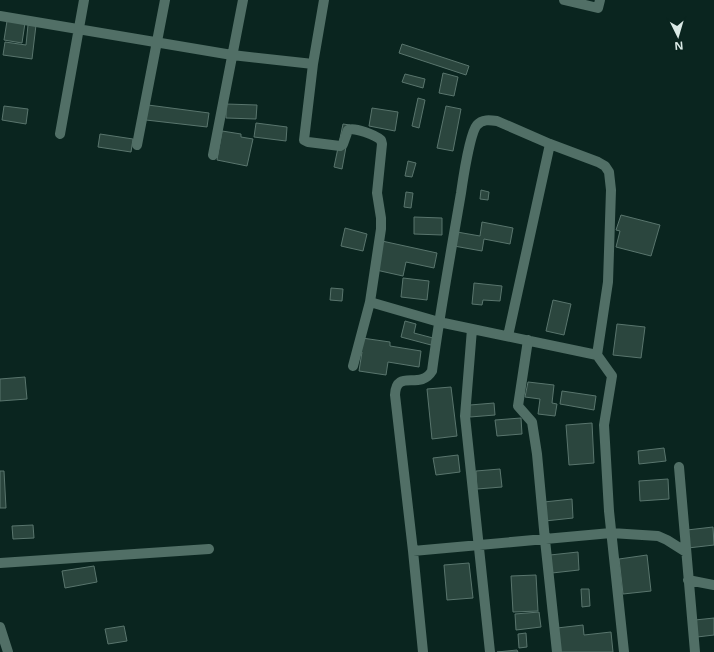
<svg xmlns="http://www.w3.org/2000/svg" width="714" height="652" font-family="'Open Sans',sans-serif">
	<rect width="100%" height="100%" fill="#0a251f"/>
	<path fill="#2b463e" stroke="#59756d" d="M7 21 25 23 22 43 4 40Z
		M28 25H36L32 59 3 55 5 42 26 45Z
		M402 44 469 66 466 75 399 53Z
		M443 73 458 77 454 96 439 93Z
		M405 74 425 79 423 88 402 82Z
		M418 98 425 100 419 128 412 126Z
		M226 104 257 105 256 119 226 118Z
		M148 105 209 113 207 127 146 120Z
		M4 106 28 109 26 124 2 120Z
		M446 106 461 109 453 151 437 148Z
		M372 108 398 112 395 131 369 126Z
		M256 123 287 127 286 141 254 137Z
		M343 124 350 125 342 169 334 167Z
		M222 131 241 134V137L253 139 247 166 217 160Z
		M100 134 133 139 131 152 98 147Z
		M408 161 416 163 412 177 405 176Z
		M481 190 489 192 488 200 480 199Z
		M406 192 413 193 411 208 404 207Z
		M621 215 660 225 651 256 616 247 620 231 616 230Z
		M414 217 442 218V235L414 234Z
		M482 222 513 228 510 244 484 239 482 251 454 246 457 232 480 236Z
		M345 228 367 234 363 251 341 246Z
		M382 241 437 253 434 268 406 262 403 276 376 270Z
		M403 278 429 281 427 300 401 297Z
		M474 283 502 286 500 301 483 300 482 305 472 304Z
		M331 288 343 289 342 301 330 300Z
		M553 300 571 304 564 335 546 331Z
		M405 321 416 324 414 333 433 338 431 345 401 337Z
		M617 324 645 327 641 358 613 355Z
		M362 338 390 342V346L421 351 419 367 388 362 386 375 359 371 362 352H360Z
		M25 377 27 399 0 401V379Z
		M528 382 554 385 552 403 557 404 555 416 538 414 540 399 525 397Z
		M451 387 457 436 432 439 427 389Z
		M562 391 596 396 594 410 560 404Z
		M494 403 495 415 470 417V405Z
		M521 418 522 434 497 436 495 420Z
		M592 423 594 463 569 465 566 425Z
		M664 448 666 461 639 464 638 451Z
		M458 455 460 472 436 475 433 458Z
		M500 469 502 487 477 489 476 471Z
		M0 471H4L6 508H0Z
		M668 479 669 499 640 501 639 481Z
		M572 499 573 518 545 521 544 502Z
		M33 525 34 538 13 539 12 526Z
		M713 527 714 545 688 548 687 530Z
		M578 552 579 570 552 573 550 555Z
		M647 555 651 591 623 594 619 559Z
		M469 563 473 598 447 600 444 565Z
		M94 566 97 582 65 588 62 571Z
		M536 575 538 611 513 612 511 576Z
		M581 589H589L590 606 582 607Z
		M539 612 541 627 516 630 515 614Z
		M714 618V635L697 637 695 620Z
		M583 625 584 635 611 632 613 652H560L557 628Z
		M124 626 127 641 108 644 105 629Z
		M526 633 527 647 519 648 518 634Z
		M517 650 518 652H497Z"/>
	<g fill="none" stroke-linecap="round" stroke-linejoin="round">
		<path stroke="#516f66" stroke-width="10" d="M324 0 313 64 304 140 308 142 340 146 343 144 348 130C355 127 375 135 381 140L382 144 377 193 381 218V229L370 302 353 366
			M564 0 598 8 600 0
			M0 16 232 55 313 64
			M60 134 84 0
			M137 145 165 0
			M213 155 243 0
			M370 302 439 322 597 355 608 282 611 190 609 172 605 166 598 162 550 144 497 121C490 120 482 119 477 125 470 133 463 179 461 193 451 252 440 311 432 371 420 391 396 368 395 395L413 551 423 652
			M472 329 465 416 490 652
			M508 336 550 144
			M528 340 518 406 532 422 537 454 545 540 557 652
			M597 355 612 376 604 425 609 511 624 652
			M679 467 695 652
			M413 551 611 533 658 536 667 540 686 552
			M0 563 209 549
			M688 580 714 585
			M0 627 8 652"/>
	</g>
	<g transform="translate(678 36) rotate(175)" stroke="#0a251f" stroke-width="3" paint-order="stroke">
	<path d="M0-3L7 15L0 10L-7 15Z" fill="#dae9e5"/>
	<text y="-6" font-size="11" font-weight="bold" text-anchor="middle" fill="#dae9e5">N</text>
	</g>
</svg>
